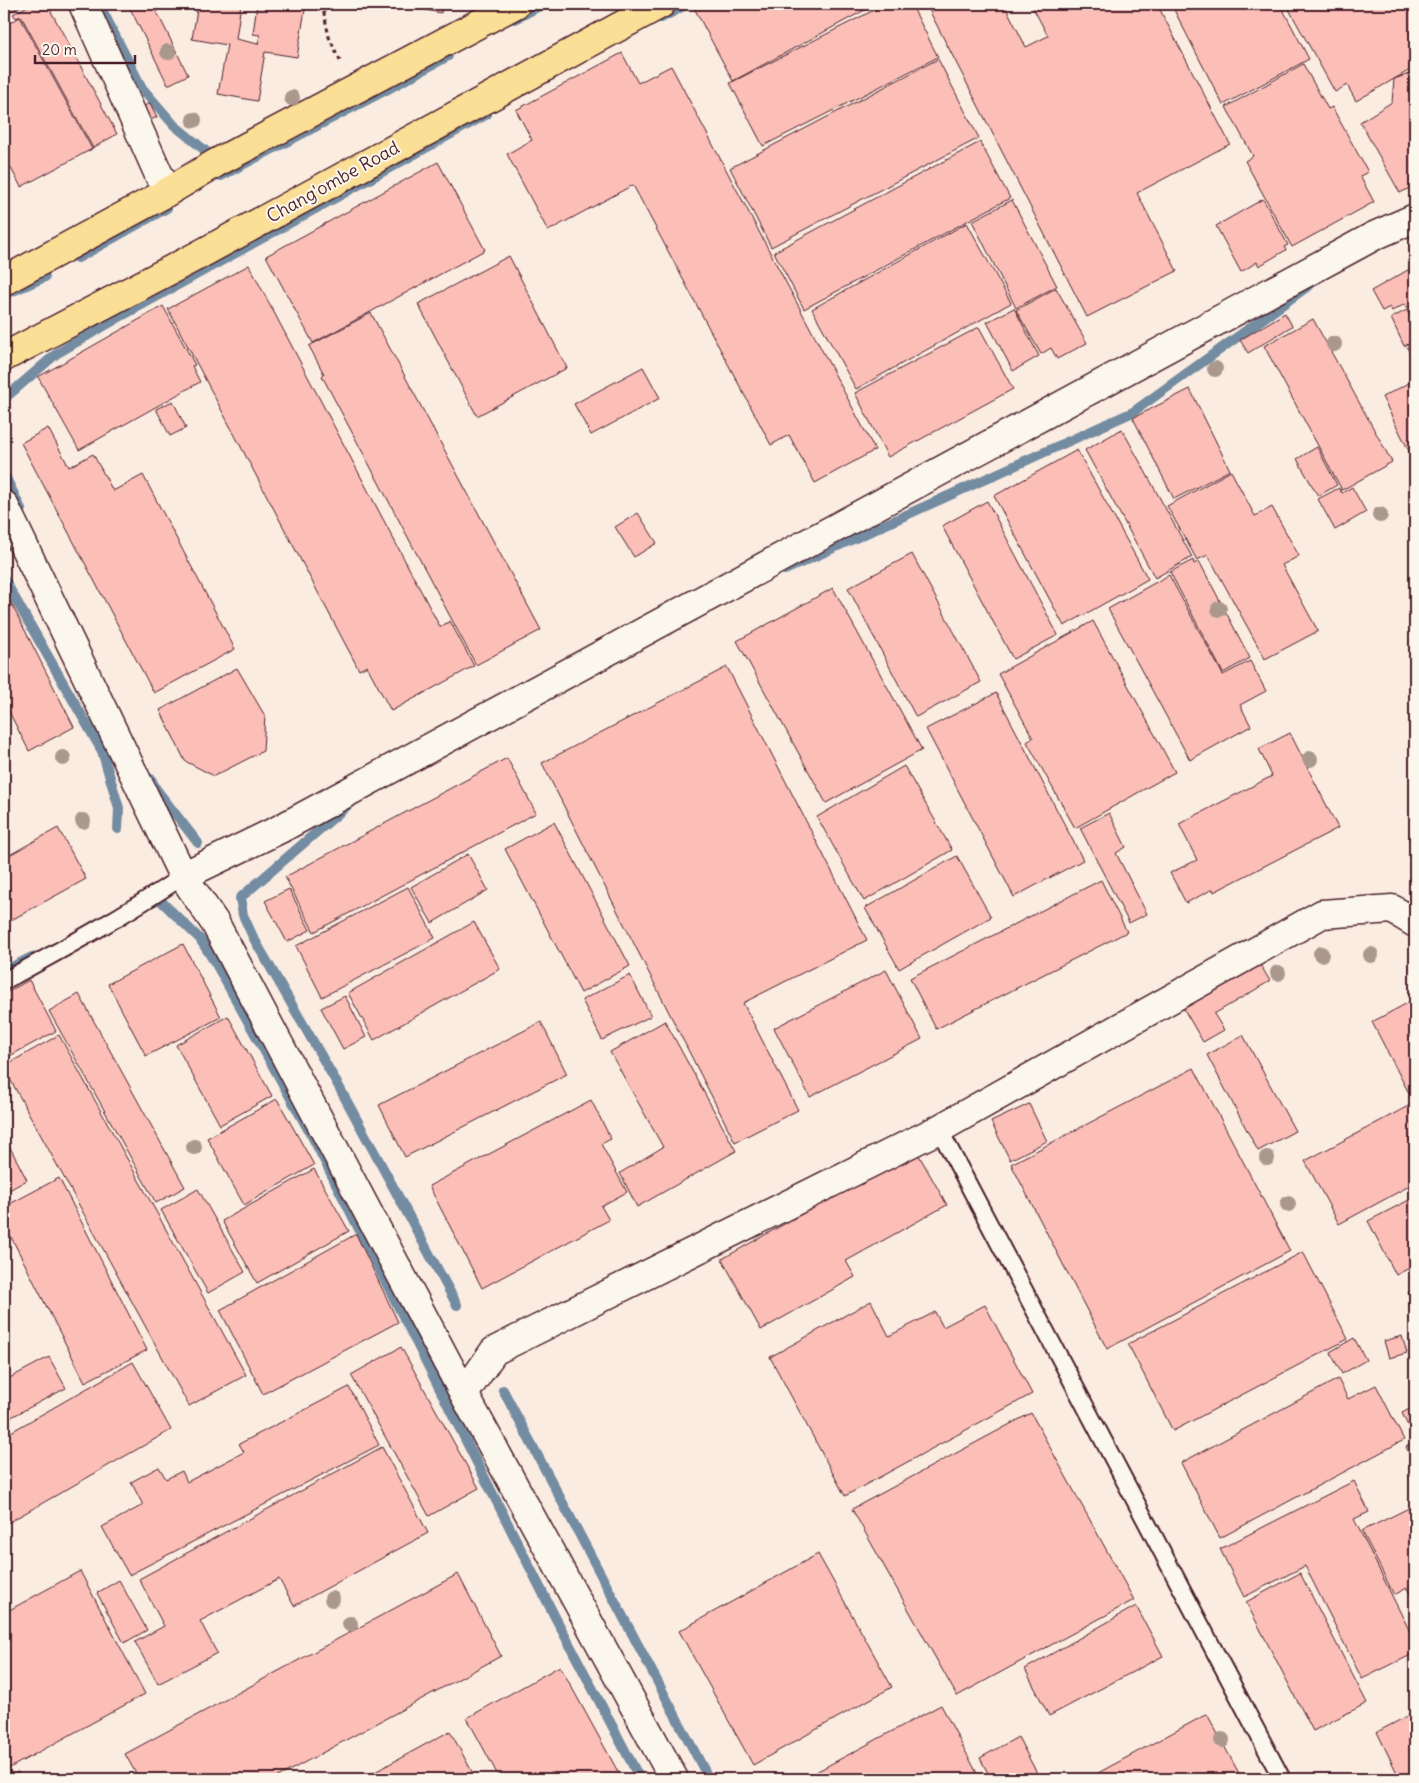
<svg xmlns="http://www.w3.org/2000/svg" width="1419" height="1783" font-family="Delius,sans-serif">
	<rect width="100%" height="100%" fill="#fbece2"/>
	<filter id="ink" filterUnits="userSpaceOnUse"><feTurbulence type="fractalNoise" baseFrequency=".02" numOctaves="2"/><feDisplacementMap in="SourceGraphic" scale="10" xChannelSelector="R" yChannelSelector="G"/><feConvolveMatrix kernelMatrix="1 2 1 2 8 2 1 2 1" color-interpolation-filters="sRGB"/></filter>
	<g filter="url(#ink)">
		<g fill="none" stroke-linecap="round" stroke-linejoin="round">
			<path stroke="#738ca2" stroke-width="10" d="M99 4 142 88 174 125 207 152
				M661 18 687 4
				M515 19 543 4
				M221 176 386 90 448 56
				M78 258 167 208
				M4 295 45 277
				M4 399 56 354 118 318 487 114
				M4 474 21 509
				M785 570 1133 412 1311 284
				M4 579 102 751 119 808 118 829
				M151 779 156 789 198 843
				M348 805 240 898 243 915 253 937 338 1085 457 1305
				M149 903 159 899 200 939 216 964 313 1138 554 1615 640 1779
				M4 971 32 957
				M503 1390 709 1779"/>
		</g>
		<path fill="#fbbfb8" stroke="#4a1f2b" d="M4 4H25L4 15Z
			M31 4H47L117 134 93 148 21 16 16 18 13 14Z
			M128 4H153L188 75 168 85Z
			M198 4H241L236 39 258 44 260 35 253 34 257 4H306L297 57 265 52 257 101 218 94 227 45 192 39Z
			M405 4H442L441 13 404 6Z
			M698 4H876L733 81 693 6Z
			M886 4H911L938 57 763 146 730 83Z
			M926 4H1004L1026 47 1048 36 1031 4H1157L1230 144 1137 193 1177 271 1087 317Z
			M1171 4H1280L1309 59 1223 105Z
			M1286 4H1404L1405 5 1415 4V67L1356 101 1347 85 1335 92Z
			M20 17 92 149 21 187 4 155V26Z
			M622 53 638 83 671 66 875 450 815 483 789 435 771 445 633 185 548 231 507 154 532 140 516 110Z
			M938 59 979 138 771 247 730 168Z
			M1303 64 1328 109 1332 107 1368 172 1360 176 1374 202 1292 247 1245 161 1253 156 1226 107Z
			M1415 72V185L1400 193 1360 122 1392 102 1394 79Z
			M150 103 157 117 146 122 139 109Z
			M980 142 1010 198 804 309 774 252Z
			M438 162 485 250 313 343 266 256Z
			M1263 199 1288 245 1284 247 1286 250 1259 266 1257 262 1241 272 1216 226Z
			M1012 200 1057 286 1016 308 972 221Z
			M967 223 1011 303 856 389 812 309Z
			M509 256 567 368 477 416 418 304Z
			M249 265 440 627 450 621 474 666 391 711 367 666 359 670 168 309Z
			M1415 266V312L1411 314 1405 304 1392 311 1390 307 1382 311 1371 291Z
			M1056 288 1087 343 1057 359 1051 348 1041 354 1016 310Z
			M163 306 195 365 192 366 200 382 79 450 38 377Z
			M1014 308 1039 356 1013 371 987 322Z
			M1407 310 1415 328V341L1404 346 1391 318Z
			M371 313 541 630 476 665 322 376 324 374 309 346Z
			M1285 313 1292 326 1248 353 1240 340Z
			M1313 319 1392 462 1342 490 1264 346Z
			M979 327 1013 389 888 457 855 393Z
			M1415 343V366L1407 347Z
			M643 367 660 398 591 435 574 404Z
			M1415 380V463L1382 397Z
			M1190 389 1230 470 1174 499 1133 418Z
			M173 401 186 428 170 436 156 409Z
			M48 428 69 467 93 454 113 491 143 475 235 649 154 693 21 443Z
			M1122 429 1192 557 1155 578 1085 450Z
			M1317 447 1337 485 1318 496 1297 459Z
			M1077 450 1148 579 1064 626 994 496Z
			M1231 471 1255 516 1272 507 1299 556 1282 565 1318 631 1265 659 1208 555 1197 560 1167 506Z
			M1352 487 1366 512 1335 530 1318 499 1339 488 1342 493Z
			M987 501 1058 635 1013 659 942 526Z
			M638 513 657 543 634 557 615 527Z
			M912 554 981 682 916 717 848 588Z
			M1193 560 1194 564 1199 561 1250 658 1223 673 1170 572Z
			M1169 575 1223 675 1250 661 1266 691 1240 705 1251 726 1190 760 1108 609Z
			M833 588 922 750 826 803 737 641Z
			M10 601 74 727 29 751 4 702V605Z
			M1093 621 1175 772 1075 828 1027 742 1033 738 998 674Z
			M727 667 867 940 743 1003 798 1110 735 1142 542 763Z
			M237 668 265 716 263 751 214 776 185 761 160 710Z
			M996 693 1083 860 1014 897 926 729Z
			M1290 733 1338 828 1214 892 1213 889 1186 903 1170 873 1197 860 1179 824 1272 776 1259 749Z
			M507 758 536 813 314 932 285 877Z
			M904 766 952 850 864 901 817 817Z
			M1109 813 1126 847 1116 853 1147 914 1129 923 1080 828Z
			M554 822 630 966 581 993 505 849Z
			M58 828 86 879 4 924V858Z
			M468 854 488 890 432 923 411 887Z
			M957 856 991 917 899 969 865 908Z
			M1101 880 1127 932 936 1029 910 978Z
			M408 887 435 938 322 997 296 946Z
			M289 889 310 930 287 942 265 901Z
			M474 922 500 969 374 1040 348 993Z
			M183 944 221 1017 146 1056 108 984Z
			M1254 954 1270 981 1214 1014 1224 1030 1203 1042 1178 999Z
			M886 970 922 1039 810 1097 774 1028Z
			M630 975 651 1016 602 1040 582 1000Z
			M29 980 56 1031 4 1059V994Z
			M79 994 185 1187 156 1203 49 1011Z
			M345 996 366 1037 343 1049 321 1008Z
			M1415 999V1183L1339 1224 1305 1161 1414 1103 1372 1022Z
			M228 1016 272 1096 220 1125 176 1045Z
			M665 1021 736 1151 637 1207 620 1173 663 1147 610 1052Z
			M541 1022 567 1074 405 1157 379 1105Z
			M59 1035 246 1375 189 1406 4 1068V1066Z
			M1243 1035 1295 1131 1258 1151 1207 1055Z
			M1194 1068 1290 1251 1107 1349 1011 1164Z
			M277 1099 314 1165 244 1205 207 1138Z
			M591 1100 611 1139 601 1144 627 1192 601 1206 609 1220 482 1288 429 1186Z
			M1029 1104 1047 1141 1010 1160 991 1122Z
			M4 1136 27 1180 4 1193Z
			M916 1150 947 1205 846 1261 855 1277 761 1330 722 1259Z
			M314 1169 349 1231 257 1283 222 1221Z
			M59 1178 147 1350 85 1382 4 1223V1207Z
			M198 1189 245 1272 208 1293 161 1210Z
			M1415 1197V1265L1396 1275 1368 1221Z
			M356 1234 398 1322 263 1394 220 1310Z
			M1303 1252 1348 1339 1173 1431 1128 1344Z
			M1415 1289V1306L1408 1292Z
			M871 1301 889 1336 935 1312 943 1327 985 1305 1032 1394 845 1496 770 1357Z
			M1402 1336 1407 1353 1389 1358 1384 1341Z
			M1354 1338 1366 1360 1342 1374 1330 1352Z
			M401 1347 479 1488 429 1516 351 1375Z
			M49 1357 66 1388 4 1421V1381Z
			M133 1362 171 1430 4 1525V1436Z
			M1338 1379 1348 1399 1376 1385 1404 1440 1220 1538 1181 1463Z
			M349 1387 379 1445 129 1575 102 1527 143 1505 131 1482 159 1467 166 1479 182 1471 187 1482 244 1452 239 1444Z
			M1415 1406V1435L1413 1437 1402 1413Z
			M1031 1413 1134 1600 957 1696 852 1509Z
			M1415 1442V1465L1406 1447Z
			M382 1447 428 1533 294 1606 279 1579 200 1621 217 1653 158 1684 135 1642 164 1626 139 1579Z
			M1354 1481 1369 1512 1354 1519 1415 1642V1653L1362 1679 1305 1566 1244 1597 1220 1549Z
			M1415 1505V1604L1407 1588 1394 1595 1362 1531Z
			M818 1554 892 1687 753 1765 679 1631Z
			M80 1571 145 1694 4 1771V1613Z
			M1300 1573 1367 1703 1313 1731 1246 1602Z
			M458 1574 501 1656 274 1779H139L125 1754Z
			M119 1580 147 1630 124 1643 97 1593Z
			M1136 1606 1163 1656 1049 1716 1025 1669Z
			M560 1666 622 1779H500L467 1718Z
			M941 1705 980 1779H803Z
			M1415 1712V1779H1400L1377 1732Z
			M1207 1714 1242 1779H1087Z
			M450 1731 476 1779H362Z
			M1018 1737 1040 1779H991L980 1758Z
			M18 1772 22 1779H5Z"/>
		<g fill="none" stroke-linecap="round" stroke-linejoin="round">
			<g stroke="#4a1f2b" stroke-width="20">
				<path id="service" d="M4 981C65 948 125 915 183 876
					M939 1129 1282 1779"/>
			</g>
			<g stroke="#4a1f2b" stroke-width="31">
				<path id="minor" d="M83 4 159 175 169 190
					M4 505 183 876 215 923 464 1394 674 1779
					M183 876 280 829 1374 236 1415 218
					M464 1394 494 1351 939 1129 1322 914 1392 909 1415 923"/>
			</g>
			<g stroke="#4a1f2b" stroke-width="31">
				<path id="primary" d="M4 281 164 194 216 163 516 4
					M4 357 197 256 661 4"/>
			</g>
			<path stroke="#4a1f2b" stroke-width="3" stroke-dasharray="4 4" stroke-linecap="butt" d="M322 4 329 37 341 63"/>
			<use href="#service" stroke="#fbf7ec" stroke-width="16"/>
			<use href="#minor" stroke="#fbf7ec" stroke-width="28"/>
			<use href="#primary" stroke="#fbdf96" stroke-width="28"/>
		</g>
		<g fill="#aa978e">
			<circle cx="168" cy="52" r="8"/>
			<circle cx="292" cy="98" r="8"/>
			<circle cx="194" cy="120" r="8"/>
			<circle cx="1334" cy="344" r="8"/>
			<circle cx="1215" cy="369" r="8"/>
			<circle cx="1380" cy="515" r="8"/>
			<circle cx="1219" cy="609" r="8"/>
			<circle cx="63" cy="758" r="8"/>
			<circle cx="1310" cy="759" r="8"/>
			<circle cx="83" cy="821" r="8"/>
			<circle cx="1321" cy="954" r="8"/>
			<circle cx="1371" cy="955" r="8"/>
			<circle cx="1278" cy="973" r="8"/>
			<circle cx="194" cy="1147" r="8"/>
			<circle cx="1267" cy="1158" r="8"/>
			<circle cx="1288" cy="1204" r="8"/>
			<circle cx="332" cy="1599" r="8"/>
			<circle cx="350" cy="1624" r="8"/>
			<circle cx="1222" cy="1740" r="8"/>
		</g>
	</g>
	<g text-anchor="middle" stroke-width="4" stroke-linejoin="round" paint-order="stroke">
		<g font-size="18" fill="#4a1f2b" stroke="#fbf7ec">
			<text transform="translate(333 182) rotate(-29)" y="6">Chang'ombe Road</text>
		</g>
	</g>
	<rect width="1419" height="1783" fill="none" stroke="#fbf7ec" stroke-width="20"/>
	<rect x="10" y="10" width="1399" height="1763" fill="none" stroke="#4a1f2b" stroke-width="2" filter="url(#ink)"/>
	<path d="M35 55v8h100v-8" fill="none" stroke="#4a1f2b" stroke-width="2.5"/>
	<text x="42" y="55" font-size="15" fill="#4a1f2b" stroke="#fbf7ec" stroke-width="4" paint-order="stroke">20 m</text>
</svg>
